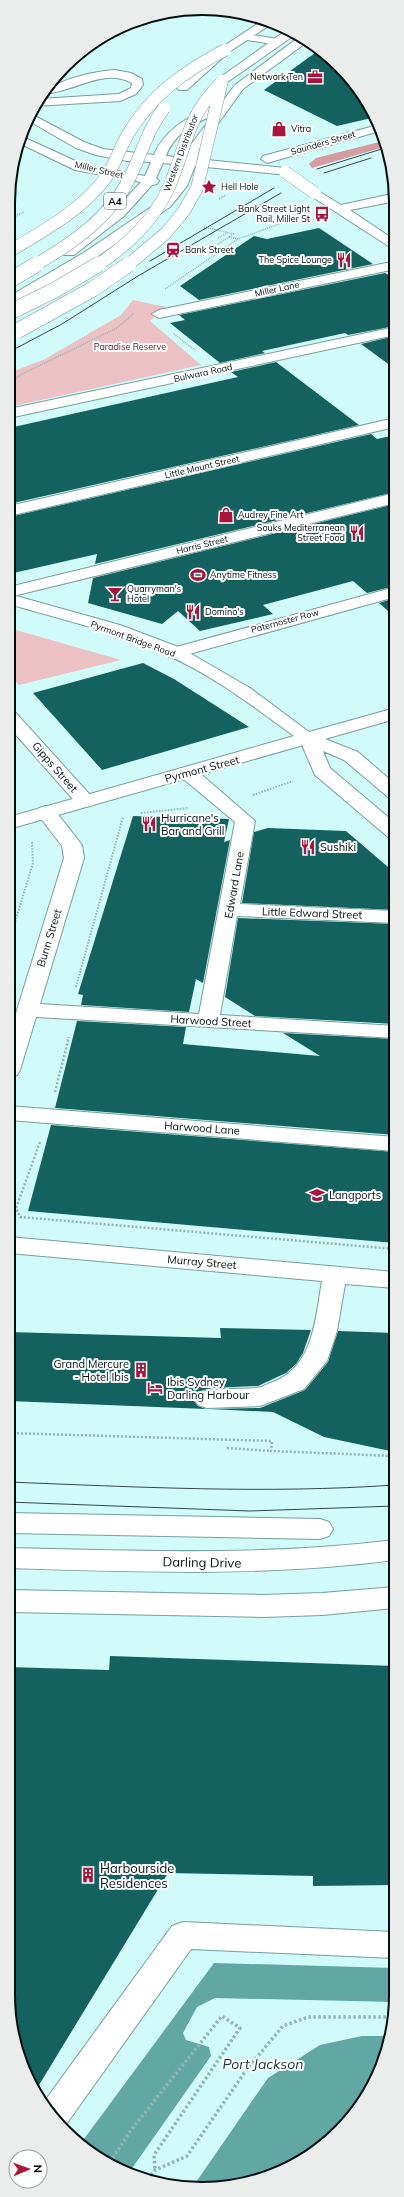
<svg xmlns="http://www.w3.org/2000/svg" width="404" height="2197" font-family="Mulish,sans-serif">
	<rect width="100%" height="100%" fill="#d1fbf8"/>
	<path fill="#ecc1c4" d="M133 300 166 307 150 321 201 365 9 407V373L45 359 121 315Z
		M9 628 121 660 19 685 9 674Z"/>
	<path fill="#d69b9f" d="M383 141 384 147 312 168 309 164 316 158Z"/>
	<path fill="#61a7a4" d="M214 1963 394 1968V2020L376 2081 330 2141 264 2179 190 2189 128 2174 81 2143Z"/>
	<path fill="#d1fbf8" d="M215 1998 394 2002V2020L389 2036H362L320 2045 268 2078 192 2188 128 2174 211 2056 209 2047 186 2040 183 2033 197 2007Z"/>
	<path fill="#14625f" d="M319 50 339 65 376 117 337 126 264 90Z
		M319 228 373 264 199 300 180 286 254 236 267 239Z
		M385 273 396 279 395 326 348 335 345 333 262 351 265 353 220 363 170 323 185 320 179 315Z
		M395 336V369L361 344Z
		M276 362 359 425 9 504V428L238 377 231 372Z
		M371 434 377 439 395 435V492L95 564 97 554 9 574V517Z
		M395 504V586L367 593 353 581 263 605 273 614 200 631 178 611 162 624 88 603 93 578Z
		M395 598V617L379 603Z
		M143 663 174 679 249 727 102 770 33 693Z
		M133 816 229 819 224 842 230 840 203 983 196 979 189 1012 81 1005 83 995 78 994Z
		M268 828 346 831 395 873V910L242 903 254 832Z
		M238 918 395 924V1024L255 1016 225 997Z
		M77 1021 186 1027 183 1044 320 1056 283 1033 395 1039V1135L55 1108Z
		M51 1125 395 1152V1243L28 1211Z
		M220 1328 311 1330 303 1353 296 1364 286 1373 258 1386 212 1388 197 1392 193 1400 198 1406 206 1409 9 1401V1332L221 1338Z
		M338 1331 395 1333V1452L324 1437 273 1412 209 1409 260 1408 305 1390 328 1362Z
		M110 1656 395 1666 394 1885 313 1886V1876L168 1873 36 2090 23 2069 8 1995V1667L109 1670Z"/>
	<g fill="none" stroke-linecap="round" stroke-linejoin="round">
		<g stroke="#769e9b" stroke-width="2">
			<path id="minor" d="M245 34 278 39 284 42 278 45 241 39 239 37Z
				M299 37 307 42 243 89 199 150 197 159 285 168 289 169 291 172 289 175 195 166 187 186 170 207 95 258 29 298 10 305V296L85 252 160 201 176 184 183 165 163 163 156 178 159 181 157 184 152 185 124 216 74 255H64L62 252 64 249 115 210 141 182 75 170 21 144 23 137 82 164 145 176 151 162 127 161 96 155 76 148 29 121 31 114 84 142 103 149 154 155C164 131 184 120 207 108L211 107 216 110 235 85ZM213 115 187 150 185 158 166 156C174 134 192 125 213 115Z
				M115 70 131 73 142 79 143 85 136 94 120 101 34 106 39 99 119 94 131 88 132 83C107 70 85 85 60 91 55 92 50 94 45 93 57 79 97 71 115 70Z
				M378 125 380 131 267 163 261 159 263 156Z
				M315 189 341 205 396 193V201L350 210 396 241V251L311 196 309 193Z
				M396 261V269L159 318 152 314 159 310Z
				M395 327V335L9 418V409Z
				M395 418V427L9 516V506Z
				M395 493V503L9 597V587Z
				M395 587V597L175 658 169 657 166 653 169 649Z
				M395 708V719L325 739 358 752 395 784V799L388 797 344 760 323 751 330 768 395 823V839L388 837 315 775 299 738 302 734Z
				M9 711 15 712 92 797 94 801 92 805 85 807 78 805 9 727Z
				M188 767 195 769 255 821 240 904 395 911V923L237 916 220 1015 395 1026V1038L36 1017 20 1070 17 1075 9 1077V1036L64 858 62 846 36 812 39 808 46 806 53 808 82 845 84 858 40 1004 199 1014 235 822 181 777 179 773 181 769Z
				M9 1106 395 1137V1151L9 1120Z
				M9 1237 395 1272V1288L345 1284 337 1331 327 1361 304 1389 260 1406 207 1408 198 1405 194 1399 198 1393C217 1387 237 1390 256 1388 261 1388 267 1384 273 1382 314 1366 315 1320 322 1281L9 1253Z
				M8 1513 320 1519 329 1522 333 1529 329 1536 320 1539 8 1533Z
				M395 1540V1560C266 1577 138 1572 8 1568V1548C138 1551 266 1556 395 1540Z
				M395 1587V1608L322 1615 263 1617 8 1612V1590L263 1595 322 1593Z
				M183 1922 394 1932V1958L191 1949 65 2126 61 2127 44 2102 172 1926Z"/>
		</g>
		<g stroke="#769e9b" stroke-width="2">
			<path id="major" d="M9 594 120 625 181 648 250 688 317 738 314 742 9 829V817L294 736C254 707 214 676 169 656 118 632 63 620 9 604Z"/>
		</g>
		<g stroke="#769e9b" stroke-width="2">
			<path id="highway" d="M263 20 273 23 229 52 187 90H179L177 88 179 86 221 48Z
				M288 29 296 34 226 83H218L216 81 218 79Z"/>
		</g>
		<path stroke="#93b4b2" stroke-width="1.5" stroke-dasharray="1 1" stroke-linecap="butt" d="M219 199 226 195
			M10 219 24 212
			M204 227 234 234
			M234 234 229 237 238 239 290 220 307 216
			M218 238 227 233
			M188 251 201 255 229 237
			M165 289 238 239
			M174 334 196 351
			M9 383 22 374 117 328 134 313"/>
		<path stroke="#93b4b2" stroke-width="2" stroke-dasharray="1.5 1.5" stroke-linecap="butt" d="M9 677H12
			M253 795 293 781
			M141 813 189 808
			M9 942 33 863 32 842
			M76 987 123 817"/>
		<path stroke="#93b4b2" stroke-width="2.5" stroke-dasharray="2 2" stroke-linecap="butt" d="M55 1092 69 1037
			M40 1142 16 1208 20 1217 395 1249
			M9 1433 272 1441 271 1451 395 1456
			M227 1448 271 1451"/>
		<path stroke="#93b4b2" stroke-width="3.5" stroke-dasharray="2.5 2.5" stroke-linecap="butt" d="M110 2162 131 2130 222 2016 240 2028 154 2155 155 2170
			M148 2179 155 2170 187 2156 247 2069 283 2026 308 2017H394"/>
		<use href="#minor" fill="#fff" fill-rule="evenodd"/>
		<use href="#major" fill="#fff" fill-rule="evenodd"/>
		<use href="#highway" fill="#fff" fill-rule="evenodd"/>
		<path stroke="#334846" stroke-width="1" d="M317 169 385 148
			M324 173 371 158
			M150 261 274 188
			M9 352 62 324 138 276 281 193
			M8 1482C137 1487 266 1494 395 1485
			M8 1502 250 1511 395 1506"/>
		<g stroke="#769e9b" stroke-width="13" stroke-linecap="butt">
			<path id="minor-bridge" d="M285 172 315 193"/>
		</g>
		<g stroke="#769e9b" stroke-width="13" stroke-linecap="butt">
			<path id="highway-bridge-far1" d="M10 251C43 231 80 211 104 180 115 166 119 149 128 134 151 95 185 71 225 50
				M35 265C73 243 111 217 130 177 142 153 148 129 164 108
				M97 265C126 247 155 219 169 187 187 146 186 118 220 84
				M128 265 166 233 184 211 197 188 222 81"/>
		</g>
		<g stroke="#769e9b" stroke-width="16" stroke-linecap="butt">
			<path id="highway-bridge" d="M10 280 37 264
				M10 312 55 290 99 264
				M17 331 93 289 129 264"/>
		</g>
		<use href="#minor-bridge" stroke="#fff" stroke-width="12"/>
		<use href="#highway-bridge-far1" stroke="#fff" stroke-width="12"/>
		<use href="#highway-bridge" stroke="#fff" stroke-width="15"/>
	</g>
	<defs>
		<g id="office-bare" transform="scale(1.2)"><path d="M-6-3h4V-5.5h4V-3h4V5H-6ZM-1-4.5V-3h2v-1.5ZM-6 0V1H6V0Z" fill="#a9133c" stroke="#fff" stroke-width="2.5" paint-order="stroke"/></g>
		<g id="shop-bare" transform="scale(1.2)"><path d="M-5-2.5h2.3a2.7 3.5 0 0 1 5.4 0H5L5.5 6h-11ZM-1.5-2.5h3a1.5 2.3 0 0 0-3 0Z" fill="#a9133c" stroke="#fff" stroke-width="2.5" paint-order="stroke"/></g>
		<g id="sight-bare" transform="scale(1.2)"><path d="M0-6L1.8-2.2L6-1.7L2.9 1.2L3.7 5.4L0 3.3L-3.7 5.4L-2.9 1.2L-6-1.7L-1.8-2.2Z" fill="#a9133c" stroke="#fff" stroke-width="2.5" paint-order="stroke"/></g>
		<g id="bus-bare" transform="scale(1.2)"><path d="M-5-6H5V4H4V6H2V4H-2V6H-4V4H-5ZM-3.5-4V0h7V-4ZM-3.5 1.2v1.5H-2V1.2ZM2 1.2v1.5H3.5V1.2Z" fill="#a9133c" stroke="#fff" stroke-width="2.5" paint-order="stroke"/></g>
		<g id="station-bare" transform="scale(1.2)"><path d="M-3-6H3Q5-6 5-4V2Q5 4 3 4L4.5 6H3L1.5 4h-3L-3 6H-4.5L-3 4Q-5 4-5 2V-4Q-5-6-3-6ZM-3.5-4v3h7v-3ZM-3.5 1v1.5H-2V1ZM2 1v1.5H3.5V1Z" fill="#a9133c" stroke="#fff" stroke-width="2.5" paint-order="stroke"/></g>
		<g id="restaurant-bare" transform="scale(1.2)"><path d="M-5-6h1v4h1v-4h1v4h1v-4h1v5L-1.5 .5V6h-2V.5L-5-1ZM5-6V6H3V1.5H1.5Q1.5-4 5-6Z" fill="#a9133c" stroke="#fff" stroke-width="2.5" paint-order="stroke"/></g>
		<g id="stadium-bare" transform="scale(1.2)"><path d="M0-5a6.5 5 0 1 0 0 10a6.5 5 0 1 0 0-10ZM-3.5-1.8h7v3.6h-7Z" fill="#a9133c" stroke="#fff" stroke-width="2.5" paint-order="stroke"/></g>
		<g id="bar-bare" transform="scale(1.2)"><path d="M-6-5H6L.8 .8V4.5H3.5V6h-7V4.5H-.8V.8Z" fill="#a9133c" stroke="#fff" stroke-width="2.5" paint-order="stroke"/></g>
		<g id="school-bare" transform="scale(1.2)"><path d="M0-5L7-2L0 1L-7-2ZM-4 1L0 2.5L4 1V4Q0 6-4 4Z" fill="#a9133c" stroke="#fff" stroke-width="2.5" paint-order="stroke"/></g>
		<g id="building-bare" transform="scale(1.2)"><path d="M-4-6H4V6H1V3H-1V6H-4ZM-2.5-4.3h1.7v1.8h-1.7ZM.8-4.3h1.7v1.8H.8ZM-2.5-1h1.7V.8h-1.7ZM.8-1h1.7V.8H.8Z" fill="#a9133c" stroke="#fff" stroke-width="2.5" paint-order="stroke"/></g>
		<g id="hotel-bare" transform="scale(1.2)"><path d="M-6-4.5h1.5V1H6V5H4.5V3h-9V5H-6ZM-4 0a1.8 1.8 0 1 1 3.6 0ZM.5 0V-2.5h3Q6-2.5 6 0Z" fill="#a9133c" stroke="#fff" stroke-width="2.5" paint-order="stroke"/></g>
	</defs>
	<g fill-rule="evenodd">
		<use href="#office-bare" x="315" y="77"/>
		<use href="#shop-bare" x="279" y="129"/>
		<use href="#sight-bare" x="209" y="187"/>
		<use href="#bus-bare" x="322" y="214"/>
		<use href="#station-bare" x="173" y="250"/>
		<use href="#restaurant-bare" x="344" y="260"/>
		<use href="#shop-bare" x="226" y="515"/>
		<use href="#restaurant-bare" x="357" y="533"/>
		<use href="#stadium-bare" x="198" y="575"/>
		<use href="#bar-bare" x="115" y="594"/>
		<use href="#restaurant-bare" x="193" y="612"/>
		<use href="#restaurant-bare" x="149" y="824"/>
		<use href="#restaurant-bare" x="308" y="847"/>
		<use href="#school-bare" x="317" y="1195"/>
		<use href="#building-bare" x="141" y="1370"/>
		<use href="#hotel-bare" x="155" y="1388"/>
		<use href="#building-bare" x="88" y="1875"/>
	</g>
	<g text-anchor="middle" stroke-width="4" stroke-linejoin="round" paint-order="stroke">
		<g font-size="9" fill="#02100f" stroke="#fff" text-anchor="start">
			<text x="303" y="80" text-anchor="end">Network Ten</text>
			<text x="291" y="132">Vitra</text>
			<text x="221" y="190">Hell Hole</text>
			<text x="310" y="212" text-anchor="end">Bank Street Light<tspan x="310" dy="10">Rail, Miller St</tspan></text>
			<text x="185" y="253">Bank Street</text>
			<text x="332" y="263" text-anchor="end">The Spice Lounge</text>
			<text x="238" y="518">Audrey Fine Art</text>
			<text x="345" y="531" text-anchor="end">Souks Mediterranean<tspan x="345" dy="10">Street Food</tspan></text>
			<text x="210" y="578">Anytime Fitness</text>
			<text x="127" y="592">Quarryman's<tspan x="127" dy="10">Hotel</tspan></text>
			<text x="205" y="615">Domino's</text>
		</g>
		<g font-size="9" fill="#02100f" stroke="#fff">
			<text transform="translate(323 143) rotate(-16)" y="3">Saunders Street</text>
			<text transform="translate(181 153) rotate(-69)" y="3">Western Distributor</text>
			<text transform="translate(99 170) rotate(13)" y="3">Miller Street</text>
			<text transform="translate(277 289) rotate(-12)" y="3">Miller Lane</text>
			<text transform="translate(203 373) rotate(-12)" y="3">Bulwara Road</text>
			<text transform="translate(202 467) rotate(-13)" y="3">Little Mount Street</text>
			<text transform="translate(202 545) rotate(-14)" y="3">Harris Street</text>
			<text transform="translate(285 621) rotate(-15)" y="3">Paternoster Row</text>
			<text transform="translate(133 639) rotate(20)" y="3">Pyrmont Bridge Road</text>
		</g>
		<g font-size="9" fill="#5c1623" stroke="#fff">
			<text x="130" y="350">Paradise Reserve</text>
		</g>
		<rect fill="#fff" stroke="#4e5857" stroke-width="1" x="104" y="193" width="22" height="16" rx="3"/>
		<g font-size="10" font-weight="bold" fill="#02100f">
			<text x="115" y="205">A4</text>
		</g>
		<g font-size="11" fill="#02100f" stroke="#fff">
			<text transform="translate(55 767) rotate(49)" y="4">Gipps Street</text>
			<text transform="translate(202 769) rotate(-15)" y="4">Pyrmont Street</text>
			<text transform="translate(234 885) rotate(-80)" y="4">Edward Lane</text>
			<text transform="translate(312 913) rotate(2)" y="4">Little Edward Street</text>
			<text transform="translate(49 938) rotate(-73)" y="4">Bunn Street</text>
			<text transform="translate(211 1021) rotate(3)" y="4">Harwood Street</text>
			<text transform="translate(202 1128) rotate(4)" y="4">Harwood Lane</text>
			<text transform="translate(202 1262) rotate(5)" y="4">Murray Street</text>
		</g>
		<g font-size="11" fill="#02100f" stroke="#fff" text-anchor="start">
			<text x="161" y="822">Hurricane's<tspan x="161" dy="13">Bar and Grill</tspan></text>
			<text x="320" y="851">Sushiki</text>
			<text x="329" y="1199">Langports</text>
			<text x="129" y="1368" text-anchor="end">Grand Mercure<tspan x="129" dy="13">- Hotel Ibis</tspan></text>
			<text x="167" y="1386">Ibis Sydney<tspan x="167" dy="13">Darling Harbour</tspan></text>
		</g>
		<g font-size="13" fill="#02100f" stroke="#fff">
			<text transform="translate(202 1562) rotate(1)" y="5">Darling Drive</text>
		</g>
		<g font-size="13" fill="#02100f" stroke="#fff" text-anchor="start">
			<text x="100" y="1873">Harbourside<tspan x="100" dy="15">Residences</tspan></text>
		</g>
		<g font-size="14" font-style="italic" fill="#123534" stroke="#fff">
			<text x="263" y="2069">Port Jackson</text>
		</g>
	</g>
	<path d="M0 0H404V2197H0ZM202 15H202A187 187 0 0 1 389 202V1995A187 187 0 0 1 202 2182H202A187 187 0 0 1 15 1995V202A187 187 0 0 1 202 15Z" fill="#ebecec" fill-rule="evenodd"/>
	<path fill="none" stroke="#02100f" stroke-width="2" d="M202 15H202A187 187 0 0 1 389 202V1995A187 187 0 0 1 202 2182H202A187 187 0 0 1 15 1995V202A187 187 0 0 1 202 15Z"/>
	<g transform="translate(28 2169) rotate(88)"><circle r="19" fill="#ffffff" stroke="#9a9f9f"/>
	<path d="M0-3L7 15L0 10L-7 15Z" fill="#a9133c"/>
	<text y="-6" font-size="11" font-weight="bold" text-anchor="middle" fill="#02100f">N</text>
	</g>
</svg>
